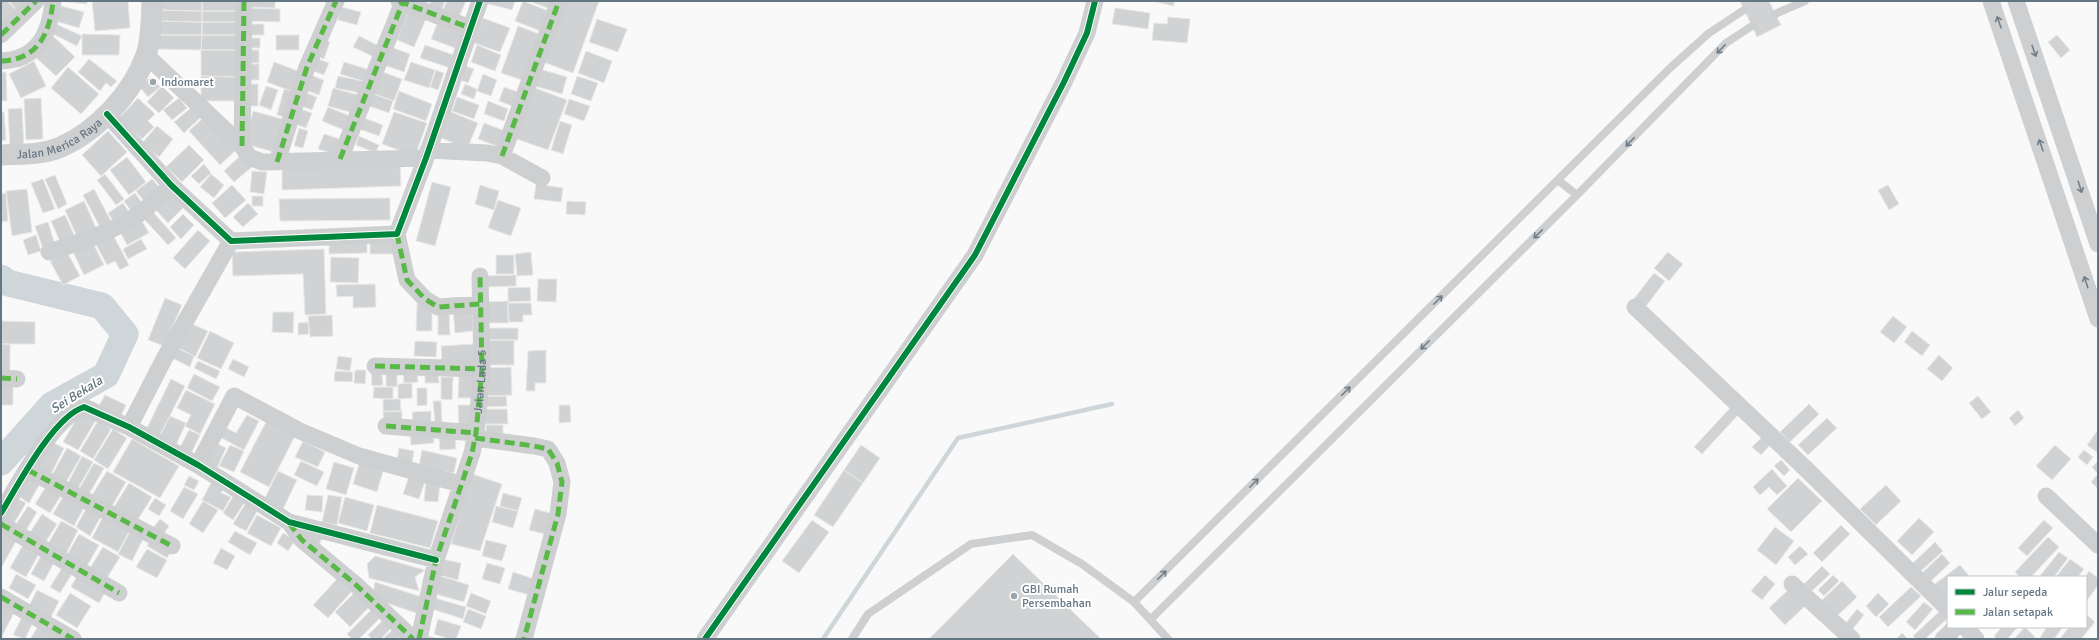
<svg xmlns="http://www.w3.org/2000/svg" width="2099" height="640" font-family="Signika,sans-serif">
	<rect width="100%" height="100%" fill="#f9f9f9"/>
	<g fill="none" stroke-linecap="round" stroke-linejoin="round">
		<path stroke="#ced6d9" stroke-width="4.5" d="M823 639 958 438 1112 404"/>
		<path stroke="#ced6d9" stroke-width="27" d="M1 278 8 283 102 306 125 334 106 375 52 405 1 462"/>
	</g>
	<path fill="#d0d2d3" stroke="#e8e8e8" d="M1 1H7L17 10 1 26Z
		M9 1H24L25 2 17 10Z
		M60 1H87V4Z
		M92 1H128L130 28 95 31Z
		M155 1H202V11L155 10Z
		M202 1H239L238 11H202Z
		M247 1H275V8L246 7Z
		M431 1H445L441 12 429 7Z
		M447 1H466L458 19 442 12Z
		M486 1H515L512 10 485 3Z
		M523 1 551 12 543 32 515 21Z
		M529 1H557L553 10Z
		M565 1H599L573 73 543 62Z
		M1153 1H1175L1173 6Z
		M1740 1H1769L1781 25 1757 37Z
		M57 5 84 12 79 28 52 20Z
		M341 7 361 12 357 25 338 20Z
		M247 8 280 9V22L246 21Z
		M1115 8 1150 13 1148 29 1112 24Z
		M155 10 202 11V22L155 21Z
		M202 11H238V22H202Z
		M408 12 426 19 414 47 397 40Z
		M1168 17 1190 19 1187 43 1152 40 1154 23 1167 24Z
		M483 18 510 28 500 52 474 43Z
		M597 19 627 29 618 52 589 42Z
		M155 21 202 22V35H154Z
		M202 22H238V35H202Z
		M54 23 82 36 77 46 49 32Z
		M245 24H264V35H245Z
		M437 24 461 33 455 48 431 39Z
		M518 26 542 35 525 81 501 73Z
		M51 34 75 57 56 76 32 54Z
		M82 34 120 35 119 55H82Z
		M154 35H202L201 50 154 49Z
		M202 35H238V50H201Z
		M276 35H299V50H276Z
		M2057 35 2070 50 2061 58 2048 42Z
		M359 36 381 47 376 58 353 47Z
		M247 38H260V48H247Z
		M320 38 330 42 324 59 314 55Z
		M425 45 454 55 450 68 420 58Z
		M477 45 501 55 495 71 471 62Z
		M388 46 410 54 404 72 381 64Z
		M201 50H238V77L201 76Z
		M245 50H259V63H245Z
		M586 51 612 61 604 83 578 73Z
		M89 59 117 81 111 87 106 83 100 91 78 72Z
		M318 59 329 63 324 75 313 71Z
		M34 61 46 86 21 98 9 74Z
		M274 62 298 71 291 91 267 82Z
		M344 62 367 69 363 81 340 74Z
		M411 62 435 70 429 88 404 80Z
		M246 64H259V80H246Z
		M460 64 474 69 468 83 455 78Z
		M68 67 99 94 81 114 51 88Z
		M540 69 567 77 562 94 535 86Z
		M436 70 444 73 438 90 430 87Z
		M380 71 402 79 394 101 372 93Z
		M1 72H6L7 101H1Z
		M308 74 324 80 319 95 302 89Z
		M483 74 497 80 491 96 477 91Z
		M201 76 238 77 237 101H201Z
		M338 76 363 81 360 93 335 88Z
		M577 76 598 83 591 101 571 94Z
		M151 77 160 87 148 97 139 86Z
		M243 84H258V106H243Z
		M465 84 477 89 474 99 461 94Z
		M162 86 174 98 159 113 147 102Z
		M266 86 278 90 271 110 259 105Z
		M530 86 567 100 548 150 511 137Z
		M504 87 518 92 512 106 499 101Z
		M333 88 358 95 353 113 328 106Z
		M284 89 292 91 285 117 277 115Z
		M301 91 317 97 312 110 296 104Z
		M399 91 432 104 426 121 393 109Z
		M373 94 393 101 389 113 369 106Z
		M457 97 479 105 474 119 452 111Z
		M41 98 43 139 26 140 24 99Z
		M138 98 155 114 148 121 154 127 142 139 119 118Z
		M179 98 187 108 172 120 163 110Z
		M569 99 590 106 584 121 564 114Z
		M488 101 508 109 504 121 484 114Z
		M192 107 201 117 184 133 174 122Z
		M328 107 350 116 344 130 322 121Z
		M22 108 24 148 10 149 8 109Z
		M298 108 312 113 306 128 293 123Z
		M253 111 282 119 274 152 245 144Z
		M449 111 478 123 467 149 439 137Z
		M1 112H4L6 140 1 141Z
		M394 112 427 123 415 156 382 144Z
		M204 117 235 151 220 165 189 131Z
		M364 118 383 125 379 136 359 129Z
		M560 121 572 125 563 154 551 150Z
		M484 123 505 131 499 147 478 139Z
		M157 126 173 139 159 157 142 143Z
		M299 128 308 131 303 148 294 146Z
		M108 131 127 152 101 176 82 155Z
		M324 134 340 139 334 154 318 149Z
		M359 136 379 145 376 153 356 145Z
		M189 145 204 160 182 182 166 167Z
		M241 155 252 167 234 182 224 171Z
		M127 157 146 182 129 195 110 170Z
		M400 163 401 186 282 190V166Z
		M204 164 211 173 199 184 191 176Z
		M252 171 267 172 264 194 250 192Z
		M105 174 124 199 116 205 97 180Z
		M211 174 224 185 214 198 200 187Z
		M55 175 67 204 58 209 45 179Z
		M43 179 55 209 43 213 31 183Z
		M152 179 160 188 144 201 136 191Z
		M432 182 451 187 435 246 416 241Z
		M536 184 563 188 561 202 534 199Z
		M232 185 246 200 225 218 212 203Z
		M480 185 499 191 494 210 475 204Z
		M1888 185 1899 204 1889 210 1878 190Z
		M27 189 32 232 12 236 6 191Z
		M94 189 113 225 102 231 83 195Z
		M6 193 8 221 1 222V194Z
		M135 193 142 203 131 211 124 201Z
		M170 195 183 208 168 223 155 209Z
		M252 196H263V206H252Z
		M390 198V220L280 221 279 199Z
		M498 200 521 208 511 236 488 228Z
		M84 201 97 230 78 239 65 210Z
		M567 201 586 202 585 215 566 214Z
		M123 203 129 212 114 222 108 213Z
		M248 203 258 214 243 227 233 217Z
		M153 212 176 238 168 245 144 219Z
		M183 214 194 225 181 239 170 227Z
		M65 215 75 237 61 244 51 221Z
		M139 216 149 233 127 245 118 228Z
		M48 222 55 245 43 249 35 226Z
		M198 230 210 241 185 269 173 258Z
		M111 231 129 265 120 270 115 261 107 265 94 241Z
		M36 235 41 251 28 255 23 240Z
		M141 239 147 249 128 259 123 249Z
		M92 241 104 265 84 275 72 250Z
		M367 242V253L329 254V243Z
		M370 242H395V254H370Z
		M324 249 326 314 305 315 303 274 233 276 232 252Z
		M67 252 80 276 63 285 50 261Z
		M531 252 533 275 517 276 515 254Z
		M1668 252 1683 264 1669 281 1654 268Z
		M496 255H514V274H496Z
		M331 257 359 258 358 283 330 282Z
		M1654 273 1665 281 1644 309 1633 300Z
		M516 275V286L484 287 483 276Z
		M538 279H557L556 302 537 301Z
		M375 284 376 307 353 308V296L337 297 336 285Z
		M530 287 531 301 508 302V288Z
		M165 298 182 305 164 346 148 340Z
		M508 301V323H485V302Z
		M508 303H531L532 315H523V322H509Z
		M417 304H432V331H416Z
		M472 307 473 331 455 333 453 309Z
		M438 308H449L450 335H438Z
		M273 312H294L293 333 272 332Z
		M332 315 333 336 310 337 308 316Z
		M1893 316 1907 327 1894 343 1880 332Z
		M1 321 35 322V344H1Z
		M308 322 309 334 298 335V323Z
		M190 323 208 331 195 357 179 348Z
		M487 328H518V340H487Z
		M210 331 234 343 221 369 197 358Z
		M1912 331 1930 345 1922 356 1904 342Z
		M486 340H514V365H486Z
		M415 341 437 342 436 357 414 356Z
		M1 344H10V373H1Z
		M474 344 475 361 442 362 441 346Z
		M177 348 194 356 190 367 172 358Z
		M546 350V383H535V391H526L528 351Z
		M1939 355 1953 368 1942 381 1927 369Z
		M338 356 352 358 350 371 336 369Z
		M233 359 249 367 244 377 228 369Z
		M198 361 220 371 216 379 194 368Z
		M381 367 383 385 372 386 371 368Z
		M511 367 512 395 486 396 485 368Z
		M386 368H397V387L386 386Z
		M417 368 418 382 404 383 403 370Z
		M355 370H366L365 384 354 383Z
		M335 371 353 372 352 382 334 381Z
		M438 372 439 383H425V373Z
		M194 374 220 387 212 401 187 388Z
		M459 375H476V398H458Z
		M441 377H453L452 400 441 399Z
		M171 379 185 386 159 437 146 430Z
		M1 382H13V405H1Z
		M412 383V398L398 399V384Z
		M374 387H393V399L373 398Z
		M417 388H427V405L417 406Z
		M186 390 215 404 200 434 185 426 191 415 177 408Z
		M105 395 126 405 119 420 97 409Z
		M506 396 507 406 484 407 483 397Z
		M1978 396 1991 412 1982 419 1969 403Z
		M383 399H400L401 411H383Z
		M433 401H441L442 423H435Z
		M1809 404 1819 414 1790 442 1780 432Z
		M458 405H472L473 425 459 426Z
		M559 405H570L571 422 559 423Z
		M1731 407 1739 414 1702 454 1694 447Z
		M484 409H507L508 424H485Z
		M2018 410 2024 418 2015 426 2009 418Z
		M81 411 96 420 78 450 63 442Z
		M402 411V422L384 423 383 412Z
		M431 411V422L413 424 412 412Z
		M247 415 259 421 244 450 216 435 221 425 236 433Z
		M170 416 186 423 176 445 159 437Z
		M1827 418 1837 428 1808 455 1798 445Z
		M98 421 111 429 93 459 80 451Z
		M266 422 295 436 269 487 240 472Z
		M486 425H503V437L486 438Z
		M113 429 127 438 108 469 94 460Z
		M189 430 200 435 191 454 179 449Z
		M2098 430V453L2087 445Z
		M433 432 434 443 411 445 410 434Z
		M455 435 456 449 440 450 439 436Z
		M1762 437 1770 445 1761 455 1752 447Z
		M132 439 179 466 160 498 113 472Z
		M48 440 64 448 51 474 35 466Z
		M212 441 226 448 217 468 202 461Z
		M303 441 325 452 318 467 295 457Z
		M230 445 244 451 234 472 219 466Z
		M861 445 880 458 863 483 844 470Z
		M2055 445 2071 459 2052 480 2036 466Z
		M67 448 81 456 65 484 51 477Z
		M399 448 414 451 412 463 397 461Z
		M422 450 457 458 454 473 419 466Z
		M2084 450 2093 457 2087 465 2078 457Z
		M82 456 93 462 77 490 67 485Z
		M1781 460 1790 470 1784 476 1774 466Z
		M301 461 324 472 317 486 294 475Z
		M360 461 384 468 377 492 353 484Z
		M2098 461V472L2097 473 2092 467Z
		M334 462 354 468 346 495 326 489Z
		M94 463 104 468 88 496 78 491Z
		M1772 469 1787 486 1777 495 1769 487 1760 495 1753 487Z
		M844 470 863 483 833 527 814 515Z
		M107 471 126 482 112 506 92 495Z
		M278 471 297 480 283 509 264 500Z
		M28 473 42 480 29 503 16 495Z
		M472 474 502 484 480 551 451 544Z
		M2098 474V489L2091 482Z
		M189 476 199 481 194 490 184 485Z
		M409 476 425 481 419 499 403 494Z
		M1798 478 1822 501 1791 532 1767 509Z
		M426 482 440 483 438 502 424 501Z
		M129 483 152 497 137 521 114 507Z
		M211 483 223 489 221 493 231 497 223 511 202 500Z
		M47 485 62 494 50 513 35 504Z
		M1886 485 1901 501 1876 525 1860 509Z
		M184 487 198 494 183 519 170 511Z
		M65 493 86 504 74 526 53 514Z
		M503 493 522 498 518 511 500 506Z
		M234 495 245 502 233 520 223 513Z
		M307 495 323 496 322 512 305 510Z
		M328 495 342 497 337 525 322 522Z
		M13 496 26 503 13 525 1 518Z
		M345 497 374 505 367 531 338 523Z
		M155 498 166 505 159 516 148 509Z
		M203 501 218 510 203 533 189 524Z
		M247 501 259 508 246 531 233 524Z
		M88 505 103 513 90 536 76 527Z
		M377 505 438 521 430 548 370 533Z
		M28 506 37 512 25 532 15 526Z
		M496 506 518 511 513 528 492 522Z
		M535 509 554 514 548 535 529 530Z
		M105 513 131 528 118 552 92 538Z
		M42 514 57 524 45 543 29 534Z
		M257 515 281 528 271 546 247 533Z
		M1919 518 1934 532 1912 555 1897 541Z
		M160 519 169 526 163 535 153 528Z
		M812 520 829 532 799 573 782 561Z
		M2044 520 2053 528 2027 556 2018 548Z
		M61 521 78 530 66 554 48 544Z
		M1841 525 1850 534 1822 562 1813 553Z
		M1775 527 1794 541 1776 565 1757 550Z
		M132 528 145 535 132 561 118 554Z
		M1 530 19 536 1 568Z
		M314 530 324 534 318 547 308 542Z
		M235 531 257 543 250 555 228 542Z
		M283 533 295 540 288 551 277 543Z
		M79 534 99 545 87 566 67 555Z
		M2048 537 2059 547 2031 577H2020L2015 572Z
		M152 538 172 549 167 558 147 546Z
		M486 540 507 545 502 561 482 556Z
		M1935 542 1943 551 1920 572 1912 564Z
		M24 543 40 552 26 577 10 568Z
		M1800 546 1808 554 1795 565 1788 557Z
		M103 547 120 557 107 578 90 568Z
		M221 548 235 556 227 570 213 563Z
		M147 549 167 560 157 578 136 567Z
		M43 552 56 559 44 581 31 574Z
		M2059 552 2068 558 2054 577H2039Z
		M1013 554 1101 639H929Z
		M1942 554 1950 563 1930 582 1922 573Z
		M375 556 425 570 415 577 419 591 369 578 367 564Z
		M442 559 461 563 458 580 438 575Z
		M2070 559 2084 569 2078 577H2056Z
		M65 563 75 569 60 593 50 587Z
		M487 563 505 568 500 584 482 579Z
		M1960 565 1970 577H1948V598L1931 587Z
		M1822 566 1830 574 1812 591 1804 584Z
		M2089 571 2098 578V585L2086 602 2085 577Z
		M79 572 107 589 99 603 71 587Z
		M513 572 534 579 529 595 508 589Z
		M16 574 36 585 28 599 9 588Z
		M437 575 469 585 464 602 432 593Z
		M1765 575 1775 584 1762 600 1751 591Z
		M1833 575 1839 581 1824 596 1818 590Z
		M337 579 351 592 328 618 313 605Z
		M1842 581 1857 597 1837 616 1822 600Z
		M375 582 422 597 416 613 372 598Z
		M1911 587 1921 596 1888 627 1879 617Z
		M1789 589 1805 606 1785 625 1769 608Z
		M37 590 59 601 51 617 29 606Z
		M356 591 371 605 350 627 335 612Z
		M70 593 91 606 77 628 56 615Z
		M471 593 491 601 486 614 466 606Z
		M1878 593 1889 604 1876 617 1866 606Z
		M435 598 466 607 463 619 432 609Z
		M1924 602 1933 609 1915 630 1906 622Z
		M1 605 15 611 1 638Z
		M372 609 380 618 359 639H352L347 634Z
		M468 609 486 616 481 629 463 622Z
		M1857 609 1864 615 1852 630 1845 624Z
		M1942 609 1948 618 1925 639H1916L1913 636Z
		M2086 614 2095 622 2081 639H2060L2069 627H2086Z
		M23 615 34 620 25 639 13 635Z
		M384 619 392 627 381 639H372L368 635Z
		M438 619 461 626 456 639H449L434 634Z
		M41 622 65 639H30Z
		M2002 627H2018L2007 639H1997L1994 636Z
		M2025 627 2035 637 2034 639H2014Z
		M2047 627H2063L2054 639H2039Z
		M394 628 401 635 397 639H383Z
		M1902 633 1908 639H1896Z
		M427 636 441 639H427Z"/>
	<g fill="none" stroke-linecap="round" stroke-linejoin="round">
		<path stroke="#cecfd0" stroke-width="8" d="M1775 14 1805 1
			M1559 181 1577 195
			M1134 602 1669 69 1709 33 1744 10
			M1151 619 1577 195 1726 43 1752 26
			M852 639 868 614 971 544 1032 535 1082 564 1134 602 1168 639"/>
		<path stroke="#cecfd0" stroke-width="17" d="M399 1 470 28
			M1991 1 2098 319
			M2016 1 2098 244
			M1 35 36 1
			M146 55 242 146 249 157 262 162 426 158
			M1 61C38 60 50 33 53 1
			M107 114 171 185 231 241 397 234 426 158 480 1
			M242 146 244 1
			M428 150 487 153 502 156 542 178
			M502 156 559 1
			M340 159 403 2
			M277 162 307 67 336 1
			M397 234 407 280 425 299 438 307 481 304
			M49 252C81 242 111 233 139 214 150 206 161 195 171 185
			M1635 307 1805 468 1948 609
			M375 366 482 369
			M1 378 17 379
			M386 426 476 433
			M129 427 164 359 231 241
			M475 438 534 446 548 449 557 463 562 482 558 514 524 639
			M198 465 234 396 300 431 359 456 460 484
			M28 470 172 546
			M2046 496 2098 545
			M1 513C18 485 53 417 84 407L129 427 198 465 289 522 436 560
			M289 522 302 540 355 584 413 639
			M1 524 119 593
			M1792 584 1852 639
			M1 597 73 639
			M1965 627 1976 639
			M419 639 436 560 472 453 476 433 482 369 480 276
			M705 639 975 255 1064 82 1087 33 1095 1
			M1943 639 1956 627"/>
		<path stroke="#cecfd0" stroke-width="21" id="s1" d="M1 155C21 154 42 155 61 147 97 131 133 93 146 55 152 38 151 19 152 1"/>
		<g stroke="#58b947" stroke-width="5" stroke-dasharray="10 5" stroke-linecap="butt">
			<path d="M399 1 470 28"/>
			<path d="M1 35 36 1"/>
			<path d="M1 61C38 60 50 33 53 1"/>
			<path d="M242 146 244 1"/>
			<path d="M502 156 559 1"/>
			<path d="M340 159 403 2"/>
			<path d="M277 162 307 67 336 1"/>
			<path d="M397 234 407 280 425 299 438 307 481 304"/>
			<path d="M375 366 482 369"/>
			<path d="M1 378 17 379"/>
			<path d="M386 426 476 433"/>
			<path d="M475 438 534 446 548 449 557 463 562 482 558 514 524 639"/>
			<path d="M28 470 172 546"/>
			<path d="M289 523 302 540 355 584 413 639"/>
			<path d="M1 524 119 593"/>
			<path d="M1 597 73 639"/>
			<path id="s2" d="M419 639 436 560 472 453 476 433 482 369 480 276"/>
		</g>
		<g stroke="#fff" stroke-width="8">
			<path id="cycleway" d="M107 114 171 185 231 241 397 234 426 158 480 1
				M1 513C18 485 53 417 84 407L129 427 198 465 289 522 436 560
				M705 639 975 255 1064 82 1087 33 1095 1"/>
		</g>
		<use href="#cycleway" stroke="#00873e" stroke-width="6"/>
	</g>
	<defs><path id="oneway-shaft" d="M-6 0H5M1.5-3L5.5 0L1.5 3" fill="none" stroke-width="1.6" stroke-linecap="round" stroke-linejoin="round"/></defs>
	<g stroke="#707f8b">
		<use href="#oneway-shaft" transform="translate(1999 22) rotate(-109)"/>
		<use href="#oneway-shaft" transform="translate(1721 49) rotate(134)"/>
		<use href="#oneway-shaft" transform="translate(2034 51) rotate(71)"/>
		<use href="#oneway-shaft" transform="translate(1630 142) rotate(134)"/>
		<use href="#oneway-shaft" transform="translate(2041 145) rotate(-109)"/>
		<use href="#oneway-shaft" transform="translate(2080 187) rotate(72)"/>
		<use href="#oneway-shaft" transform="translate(1538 234) rotate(136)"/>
		<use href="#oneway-shaft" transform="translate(2086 282) rotate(-108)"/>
		<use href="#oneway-shaft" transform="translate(1438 300) rotate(-45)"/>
		<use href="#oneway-shaft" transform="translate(1425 345) rotate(135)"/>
		<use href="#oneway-shaft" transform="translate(1346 391) rotate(-45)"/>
		<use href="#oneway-shaft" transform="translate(1254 483) rotate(-45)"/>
		<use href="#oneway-shaft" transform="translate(1162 575) rotate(-45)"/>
	</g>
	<g fill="#99a4ac" stroke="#fff" stroke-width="1.5">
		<circle cx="153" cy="82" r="4"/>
		<circle cx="1014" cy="596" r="4"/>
	</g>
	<g text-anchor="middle" stroke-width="4" stroke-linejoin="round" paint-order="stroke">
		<g font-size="12" fill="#657683" stroke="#fff" text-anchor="start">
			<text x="161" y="86">Indomaret</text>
			<text x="1022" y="593">GBI Rumah<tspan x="1022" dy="14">Persembahan</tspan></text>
		</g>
		<g font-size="12" fill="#657683" stroke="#fff">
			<text dy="4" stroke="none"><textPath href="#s1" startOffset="62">Jalan Merica Raya</textPath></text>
			<text dy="4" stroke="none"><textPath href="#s2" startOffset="266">Jalan Lada 5</textPath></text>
		</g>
		<g font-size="13" font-style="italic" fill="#60757c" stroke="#fff">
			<text transform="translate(76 394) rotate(-32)" y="5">Sei Bekala</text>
		</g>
	</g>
	<rect width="2099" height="640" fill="none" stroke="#657683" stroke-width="4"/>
	<rect x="1947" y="576" width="140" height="52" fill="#ffffff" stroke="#c1c8cd"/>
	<rect x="1955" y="589" width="20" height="6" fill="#00873e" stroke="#c1c8cd"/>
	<text x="1983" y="596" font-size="12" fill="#657683">Jalur sepeda</text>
	<rect x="1955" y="609" width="20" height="6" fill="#58b947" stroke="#c1c8cd"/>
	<text x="1983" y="616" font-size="12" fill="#657683">Jalan setapak</text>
</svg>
